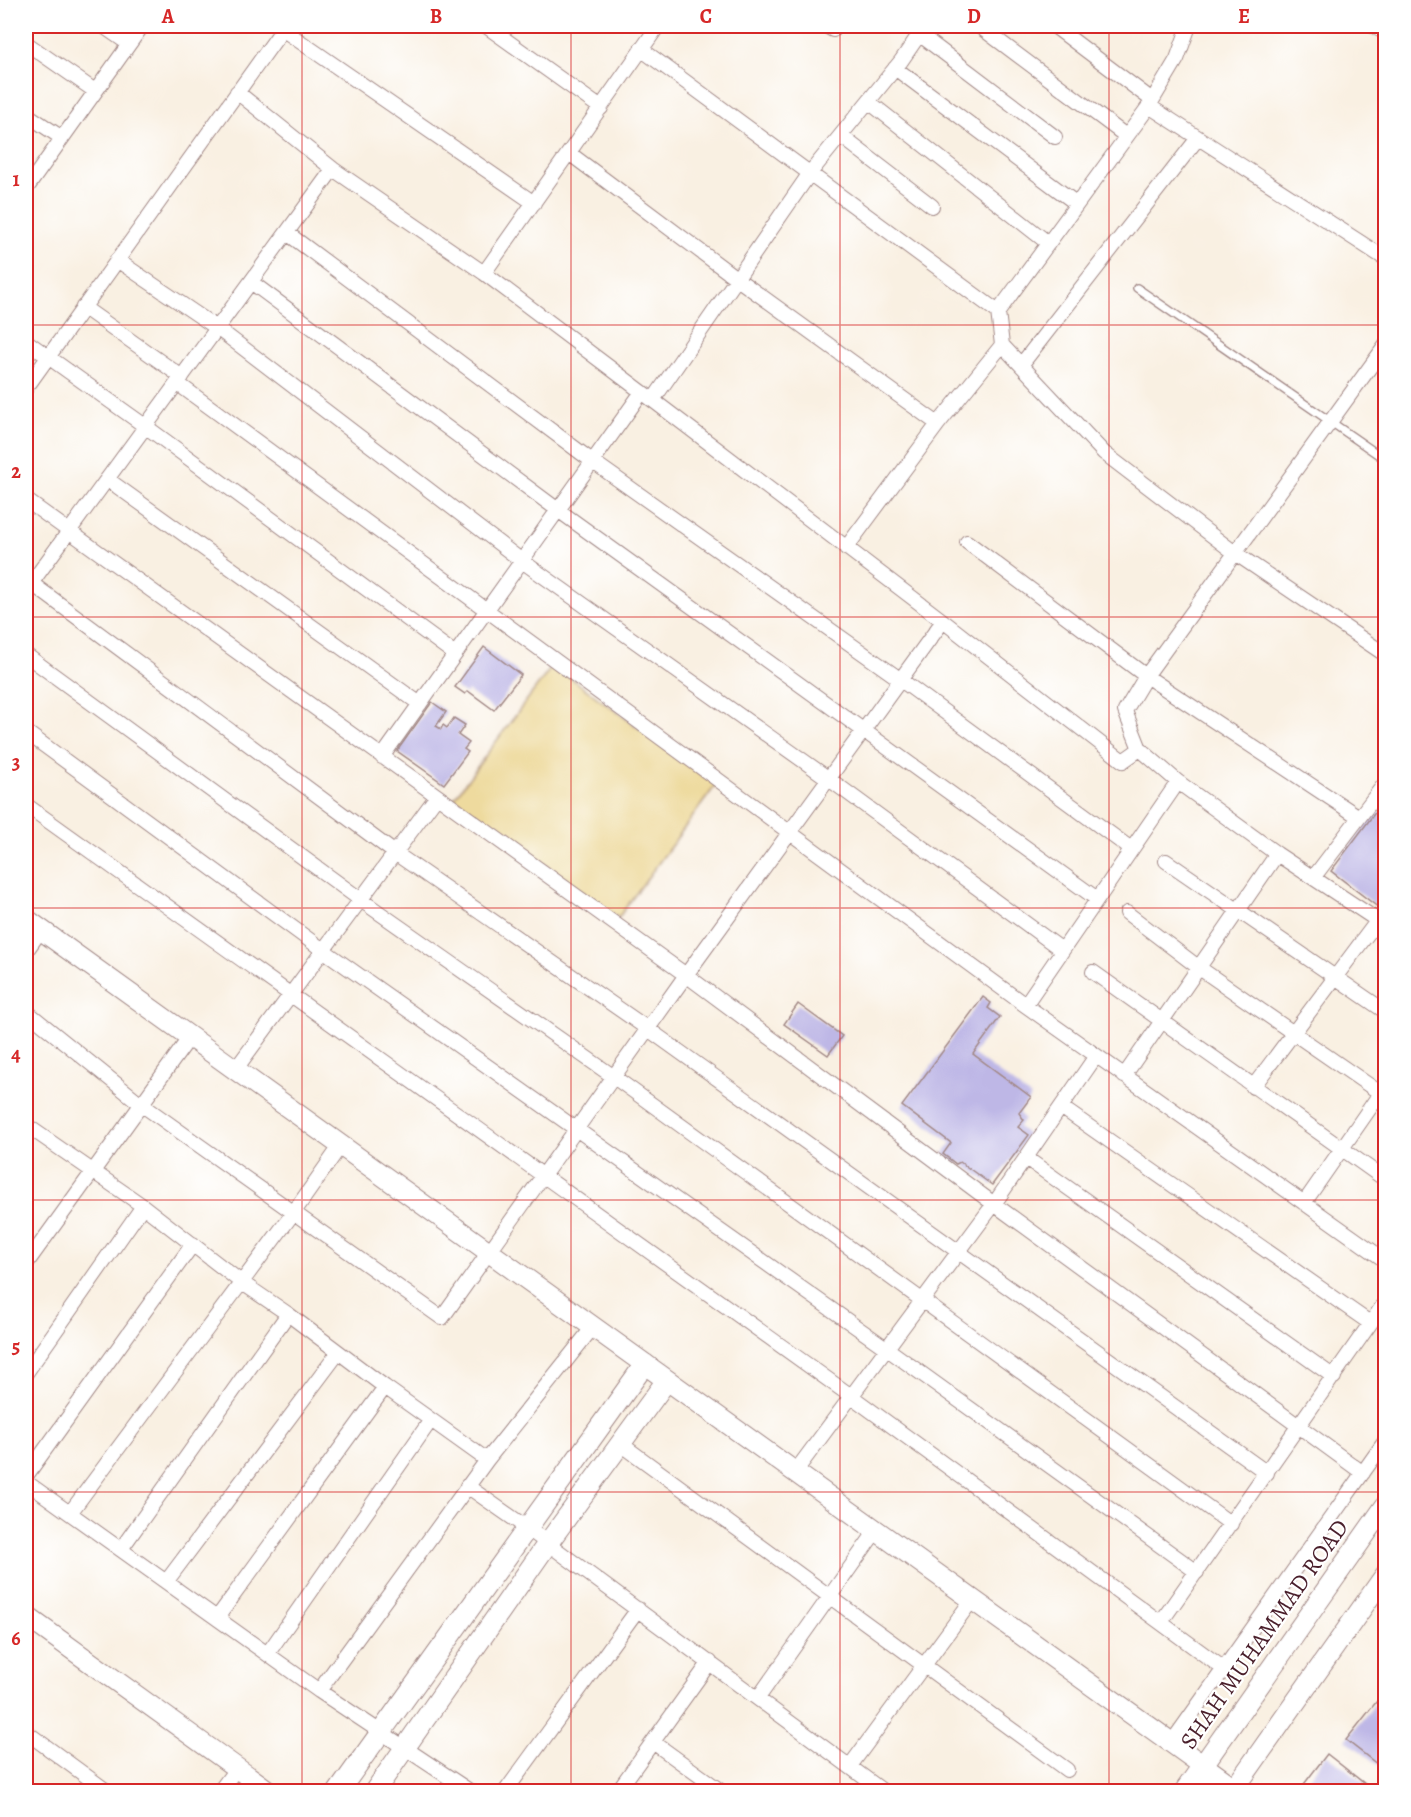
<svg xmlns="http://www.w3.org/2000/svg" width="1411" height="1817" font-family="Alegreya,serif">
	<rect width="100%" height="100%" fill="#fff"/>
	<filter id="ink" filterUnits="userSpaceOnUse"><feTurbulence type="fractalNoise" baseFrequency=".0167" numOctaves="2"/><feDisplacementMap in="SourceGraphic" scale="12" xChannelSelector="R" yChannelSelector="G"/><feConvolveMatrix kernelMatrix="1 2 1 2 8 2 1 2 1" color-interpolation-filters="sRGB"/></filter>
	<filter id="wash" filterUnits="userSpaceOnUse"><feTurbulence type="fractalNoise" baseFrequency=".008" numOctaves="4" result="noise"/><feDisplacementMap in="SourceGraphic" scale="24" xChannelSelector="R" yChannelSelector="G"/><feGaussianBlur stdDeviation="1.35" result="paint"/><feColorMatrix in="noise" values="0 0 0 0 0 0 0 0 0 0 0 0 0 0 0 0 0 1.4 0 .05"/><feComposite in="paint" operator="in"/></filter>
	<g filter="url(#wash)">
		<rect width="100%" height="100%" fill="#f9f0e2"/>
		<path fill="#eeda9e" stroke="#9c7c64" stroke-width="1.5" d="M553 665 716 785 618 918 454 798Z"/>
		<g id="blocks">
			<path fill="#beb7e6" d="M484 647 521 675 494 710 468 691 465 694 455 687Z
				M432 702 446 712 436 726 441 729 443 725 447 728 454 718 465 725 458 735 469 743 464 749 468 752 444 784 397 751Z
				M1377 810 1386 816V908L1383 911 1331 871Z
				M983 997 991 1003 988 1008 1000 1017 973 1054 1031 1097 1019 1113 1024 1120 1018 1127 1029 1135 992 1185 960 1162 956 1164 943 1154 951 1143 902 1106Z
				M798 1004 842 1036 828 1055 784 1024Z
				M1377 1701 1386 1707V1771L1346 1740Z
				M1327 1754 1365 1784 1359 1792H1298Z"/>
		</g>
	</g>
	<g filter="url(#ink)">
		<use href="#blocks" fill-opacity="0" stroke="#a28886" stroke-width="1.5"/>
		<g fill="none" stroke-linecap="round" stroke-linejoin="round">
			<g stroke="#a28886" stroke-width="10">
				<path id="lane" d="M1137 288 1386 460"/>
			</g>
			<g stroke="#a28886" stroke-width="16">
				<path id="street" d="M103 26 129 44
					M486 26 601 108
					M826 26 833 30
					M979 26 1126 136
					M1054 26 1152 100
					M1373 26 1386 33
					M282 29 534 203
					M919 34 1055 137
					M26 43 95 91
					M641 49 998 312
					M895 68 1077 204
					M237 92 333 169 484 273 642 392 943 621 1123 761 1140 749
					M869 102 1048 243
					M1149 106 1386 259
					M26 114 62 138
					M841 136 932 206
					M569 153 736 278 938 424
					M26 189 142 26
					M287 233 592 461 901 680 1131 849
					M117 260 217 328 522 561 829 779 1062 950
					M484 273 658 26
					M251 282 558 510 1097 899
					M83 307 182 377
					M26 341 145 426 455 654
					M1002 345 1104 453 1235 553 1386 655
					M1386 345 1146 676 1125 711 1140 749 1178 782 1277 854 1386 926
					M1021 365 1198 138
					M177 383 1025 1005 1386 1261
					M26 388 285 26
					M653 400 810 173 901 61 925 26
					M107 479 420 704
					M26 500 686 975 994 1204 1363 1473
					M967 542 1146 676 1359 817
					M846 548 938 424 1002 345 998 312 1149 106 1177 59 1189 26
					M31 583 395 853 648 1029 1267 1473
					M27 589 333 169
					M26 655 361 900 614 1077 1231 1524
					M26 732 323 950 886 1348 1197 1572
					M382 757 642 392
					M26 805 851 1396 1224 1669
					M1166 861 1386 1012
					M1313 878 1386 782
					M1127 913 1198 967 1386 1097
					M26 951 41 930
					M1093 972 1386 1180
					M1025 1005 1178 782
					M26 1011 141 1104 442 1318 686 975 943 621
					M235 1070 437 796
					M1124 1076 1277 854
					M1253 1087 1378 920
					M1061 1107 1370 1323
					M26 1125 143 1206 241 1282 288 1314 385 1387 487 1460 319 1691
					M1026 1158 1334 1377
					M1304 1203 1386 1085
					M26 1264 190 1037
					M26 1373 143 1206
					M621 1444 1067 1770
					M487 1460 593 1327
					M795 1472 994 1204 1096 1056
					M26 1476 193 1244
					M26 1482 319 1691 471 1792
					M467 1486 527 1528 884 1792
					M70 1513 294 1212 341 1145
					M121 1549 288 1314
					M166 1582 338 1353
					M217 1618 385 1387
					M1161 1622 1386 1301
					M268 1653 431 1420
					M758 1698 876 1531
					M26 1732 108 1792
					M653 1742 722 1792
					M1172 1742 1386 1440
					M850 1766 972 1600
					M219 1792 236 1769
					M505 1792 638 1609
					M617 1792 710 1662"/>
			</g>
			<g stroke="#a28886" stroke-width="22">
				<path id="secondary" d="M26 919 1240 1792
					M26 1616 270 1792
					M1204 1764 1205 1792
					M338 1792 645 1364
					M374 1792 548 1543 667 1380
					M1184 1792 1386 1505
					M1232 1792 1386 1574"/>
			</g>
			<use href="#lane" stroke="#fff" stroke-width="7"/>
			<use href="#street" stroke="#fff" stroke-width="14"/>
			<use href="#secondary" stroke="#fff" stroke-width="20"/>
		</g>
	</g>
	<path fill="none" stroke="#d62828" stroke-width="1.5" stroke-opacity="0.55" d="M302 26V1792M571 26V1792M840 26V1792M1109 26V1792M26 325H1386M26 617H1386M26 908H1386M26 1200H1386M26 1492H1386"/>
	<g text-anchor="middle" stroke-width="4.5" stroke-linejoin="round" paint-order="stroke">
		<g font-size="24" fill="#4a1f2b" stroke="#fff">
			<text transform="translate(1264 1634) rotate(-55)" y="8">SHAH MUHAMMAD ROAD</text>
		</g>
	</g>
	<rect width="1411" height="1817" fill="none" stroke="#fff" stroke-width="66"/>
	<rect x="33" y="33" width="1345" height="1751" fill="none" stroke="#d62828" stroke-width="2"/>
	<g font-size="20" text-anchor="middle" font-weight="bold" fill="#d62828">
		<text x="168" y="23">A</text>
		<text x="436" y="23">B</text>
		<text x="706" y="23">C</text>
		<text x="974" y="23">D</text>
		<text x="1244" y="23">E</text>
		<text x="16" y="186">1</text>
		<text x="16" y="478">2</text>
		<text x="16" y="769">3</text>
		<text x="16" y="1061">4</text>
		<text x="16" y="1353">5</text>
		<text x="16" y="1645">6</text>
	</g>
</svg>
